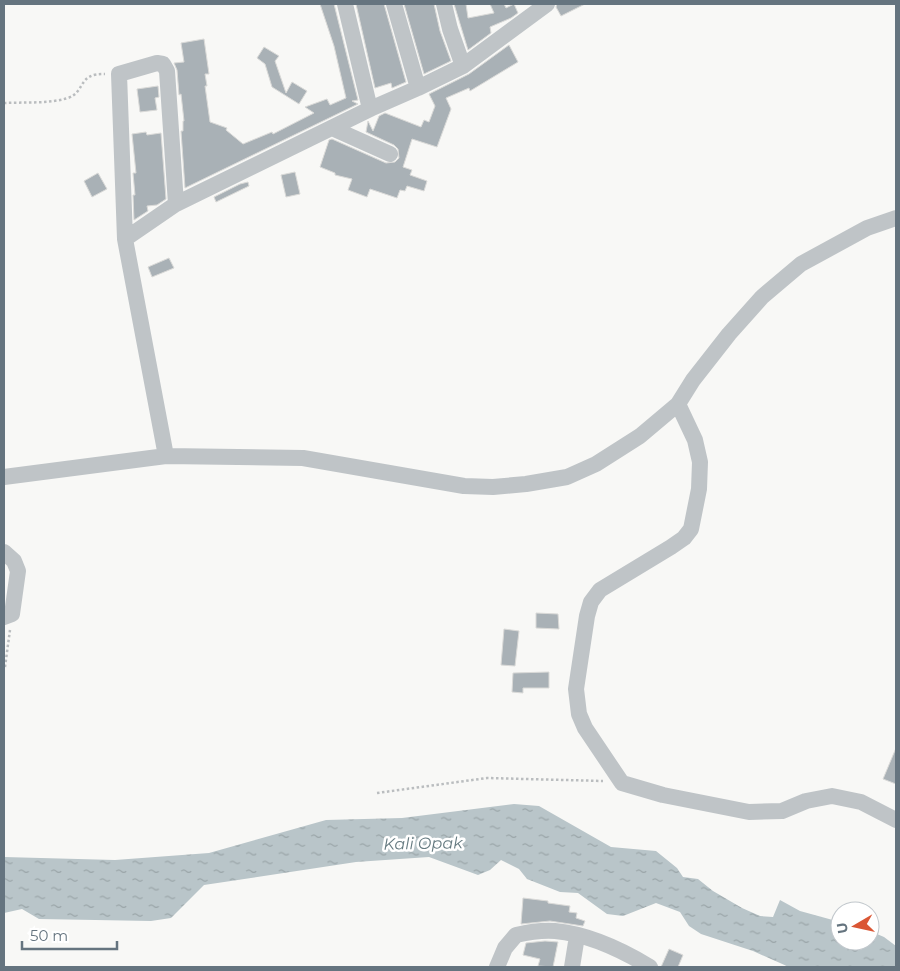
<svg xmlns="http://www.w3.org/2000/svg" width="900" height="971" font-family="Montserrat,sans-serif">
	<defs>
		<pattern id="water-ripples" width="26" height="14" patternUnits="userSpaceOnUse" patternTransform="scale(1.25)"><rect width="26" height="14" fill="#b9c5c9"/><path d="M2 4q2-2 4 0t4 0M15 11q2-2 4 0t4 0" fill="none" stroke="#9aa5a8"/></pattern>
	</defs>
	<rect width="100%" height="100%" fill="#f8f8f6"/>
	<path fill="url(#water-ripples)" d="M514 804 539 806 611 847 656 851 677 868 683 877 698 879 713 891 742 908 760 916 773 917 780 900 800 911 840 922V941H870V931L884 937 896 946V967H789L753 951 701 934 689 926 680 912 656 903 623 916 607 914 578 893 560 892 527 879 519 869 501 860 490 870 478 875 429 857 356 862 204 885 171 918 151 921 39 919 22 909 4 913V857L115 860 209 853 326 820 402 818Z"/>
	<path fill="#a9b1b6" stroke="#dadad8" d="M320 4H334L358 100 352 101 358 104 185 188 181 131H183V121H184L181 94 179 95 177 70 174 63 184 62 181 43 204 39 209 74H205L207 86H205L210 122 227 128 226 130 243 144 272 132 273 134 314 113 305 107 327 99 330 105 346 98 334 46Z
		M356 4H384L406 82 392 88 391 83 375 88Z
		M404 4H434L440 31 451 61 424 74Z
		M454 4H466L468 18 494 13 490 4H504L506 8 514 4 518 13 511 18 490 27 491 33 468 50Z
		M557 4H585L561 16 556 7Z
		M509 45 518 62 470 91 469 88 446 98 451 109 437 147 412 139 403 167 412 170 410 175 427 181 424 191 407 186 405 191 400 190 397 198 370 189 367 197 348 190 352 179 335 175V173L320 167 329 140 332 139 386 163 395 162 399 158 398 149 394 145 366 132 368 121 373 131 379 116 385 113 421 127 424 120 429 122 435 106 429 94 469 74Z
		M264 47 279 56 275 61 286 93 292 82 307 91 299 104 272 87 265 64 257 58Z
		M158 86 159 97 155 98 157 110 140 112 137 89Z
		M146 132 147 135 161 133 166 199 157 205 147 206 148 211 134 220 133 195H135L133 173H136L132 134Z
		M295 172 300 194 286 197 281 175Z
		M98 173 107 189 92 197 84 181Z
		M248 182 249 186 216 202 214 197 240 184Z
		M169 258 174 268 152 277 148 267Z
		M536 613 558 614 559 629 536 628Z
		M504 629 519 631 515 666 501 665Z
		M549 672V688H523V693L512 692 513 673Z
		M896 748V784L883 779Z
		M523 898 548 901V903L570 906 569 912 577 913 576 918 585 921 583 926 550 921 521 924Z
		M545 941 558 942 553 967 538 966 540 959 523 955 526 943Z
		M669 949 683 955 678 967H661Z"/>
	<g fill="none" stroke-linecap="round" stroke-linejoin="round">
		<path stroke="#babdbf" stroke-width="2.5" stroke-dasharray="2.5 2.5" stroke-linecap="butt" d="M4 103C24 102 48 104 68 98 86 92 77 73 105 74
			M5 667 10 630
			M377 793 487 778 603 781"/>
		<path stroke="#bfc4c7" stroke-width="16" d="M345 4 370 109
			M394 4 418 88
			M444 4 450 29 463 66
			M332 128 390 154
			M125 239 176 204 370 109 418 88 463 66 547 4
			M678 404 695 440 700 462 699 489 691 529 684 538 671 547 600 590 591 602 587 616 576 689 579 714 585 728 622 783 663 795 749 812 782 811 806 801 832 796 861 802 896 820
			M166 456 125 239 119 74 157 63 163 64 167 71 176 204
			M4 477 166 456 303 458 464 486 493 487 526 484 567 477 596 464 640 436 678 404 693 380 729 334 762 297 801 264 867 228 896 218
			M4 552 14 561 18 571 12 614 4 617
			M497 967 505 948 516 935C529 932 541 930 555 931 588 934 622 950 650 967
			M572 967 577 936"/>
	</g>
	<g text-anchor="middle" stroke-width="5" stroke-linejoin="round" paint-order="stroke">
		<g font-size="16" font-style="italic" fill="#657a80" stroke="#fff">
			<text transform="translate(423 843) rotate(-1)" y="6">Kali Opak</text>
		</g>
	</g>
	<rect width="900" height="971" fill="none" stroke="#65747f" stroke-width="10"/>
	<g transform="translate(855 926) rotate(261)"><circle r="24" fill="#ffffff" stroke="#c1c7cc"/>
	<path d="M0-4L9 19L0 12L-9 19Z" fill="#da5634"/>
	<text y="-8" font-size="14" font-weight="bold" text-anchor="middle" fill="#65747f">U</text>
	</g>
	<path d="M22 941v8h95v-8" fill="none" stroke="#65747f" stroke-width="2.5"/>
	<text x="30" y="941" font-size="15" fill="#65747f" stroke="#ffffff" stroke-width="4" paint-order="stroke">50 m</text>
</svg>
